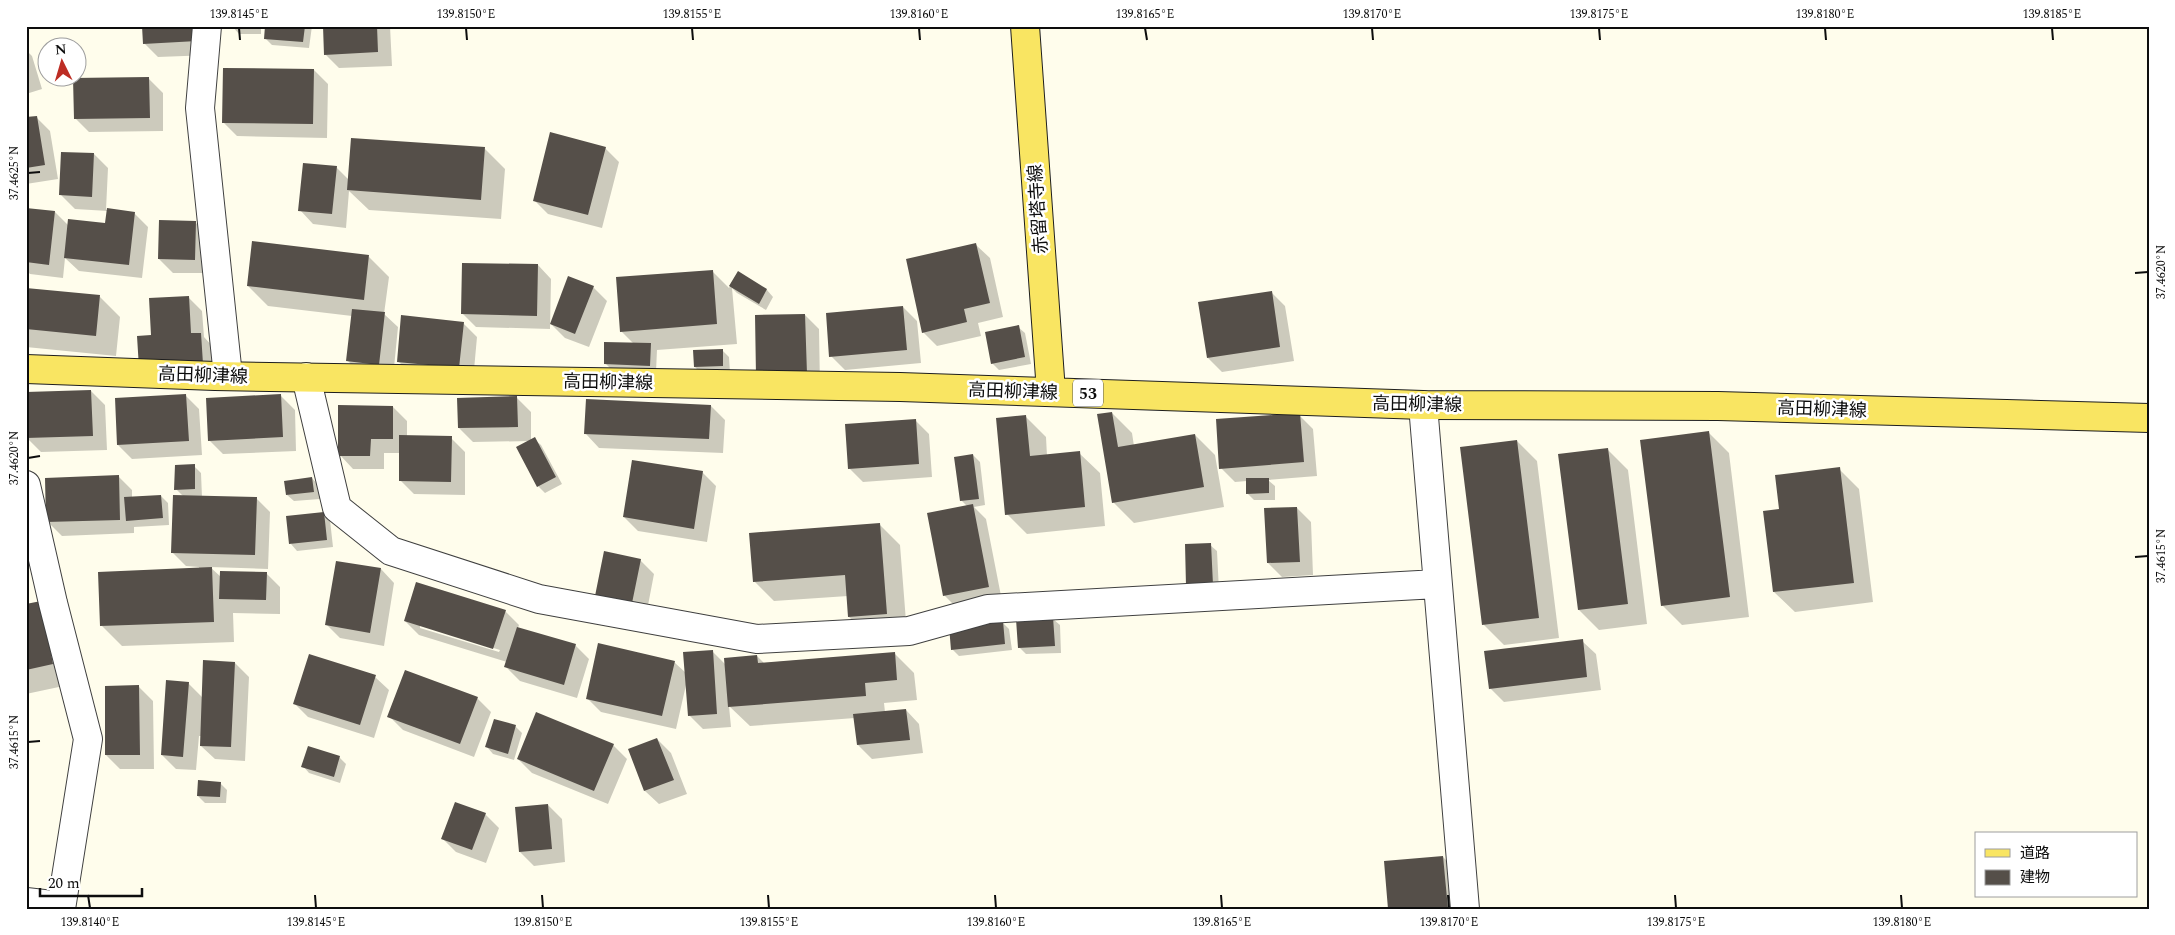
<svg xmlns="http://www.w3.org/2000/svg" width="2175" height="935" font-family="Spectral,'Noto Sans JP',serif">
	<rect width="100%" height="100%" fill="#fffdec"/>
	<path fill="#0003" fill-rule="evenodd" d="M209 26 211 55 158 57 144 43Z
		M232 26H261V34H239Z
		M267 26H312L309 48 272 45 265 38Z
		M324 26H390L392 66 339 68 325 54Z
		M26 50 32 56 42 89 26 94Z
		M314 70 328 84 327 138 237 136 223 122Z
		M149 79 163 93V131L89 132 75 118Z
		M36 117 50 131 58 179 26 184V119Z
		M605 148 619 162 602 228 548 214 534 200Z
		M485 149 505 169 501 219 369 210 349 191 346 228 313 224 300 210 336 167 349 180Z
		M94 154 108 168 106 210 134 213 148 227 142 278 79 271 65 258 63 278 30 274 26 270V209L55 212 69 226 106 224 108 211 75 209 61 195Z
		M195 222 209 236 208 273H173L159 259Z
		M976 245 990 258 1003 317 978 323 981 336 937 346 923 332Z
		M369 257 389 277 384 314 398 327 393 378 362 375 348 361 352 316 268 306 248 286Z
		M538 265 551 279 550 329 476 327 462 313Z
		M712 271 729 288 738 273 767 290 773 297 766 310 737 293 732 288 737 344 657 350 656 372 612 370 605 363 634 344 621 331Z
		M593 287 607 301 589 347 565 338 551 324Z
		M26 289 100 297 120 317 116 356 26 347Z
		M1271 292 1285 306 1294 361 1222 372 1208 358Z
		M188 297 202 311 204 337 214 348 216 378 152 336Z
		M903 307 917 321 921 363 845 370 831 356Z
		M805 315 819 329 820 387 756 317Z
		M463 323 477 337 473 381 412 375 398 361Z
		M1018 327 1025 333 1031 364 999 370 992 363Z
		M722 350 729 357 730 373 702 374 695 367Z
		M91 391 105 405 107 450 41 452 27 438Z
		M185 395 199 409 202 455 132 459 118 445Z
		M281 396 295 410 296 451 223 454 209 440Z
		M517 398 531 412V440L534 439 541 445 562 484 545 493 538 486 531 441 473 442 459 428Z
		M711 406 725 420 723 453 599 448 586 434Z
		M393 407 407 421V437L451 438 465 452V495L414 494 400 480V453H384V469H353L340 455Z
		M1112 413 1132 433 1134 446 1195 435 1215 455 1224 507 1134 523 1113 502Z
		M1299 415 1313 429 1317 476 1268 480 1275 486V500H1254L1247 493V481L1235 482 1221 468Z
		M1025 416 1046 437 1047 456 1079 453 1100 473 1105 526 1027 534 1007 514Z
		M915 420 929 434 932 477 863 482 849 468Z
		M1709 433 1729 453 1749 617 1682 625 1662 605Z
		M1517 441 1537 461 1559 638 1504 645 1484 625Z
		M1608 450 1628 470 1647 624 1599 630 1579 610Z
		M973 455 980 462 985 505 974 507 986 519 1002 601 958 609 944 595 967 506 961 500Z
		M194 466 201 473 202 497 256 498 270 512 268 569 210 567 221 577 266 573 280 587V614L233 613 234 642 122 646 102 626 199 569V567L186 566 172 552 183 496 176 489Z
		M1839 469 1859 489 1873 602 1795 612 1774 592Z
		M702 472 716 486 707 542 638 531 624 517Z
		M118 476 132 490V498L161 496 168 503 169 525 134 527V533L62 536 48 522Z
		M26 478 41 560 26 563Z
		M312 478 318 485 320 499 294 501 287 495Z
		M1297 508 1311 522 1313 575 1282 577 1268 563Z
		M323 513 330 520 333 547 297 551 291 544Z
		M880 525 900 545 907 634 870 637 849 617 848 596 774 601 754 581Z
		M1210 545 1217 551 1219 591 1194 592Z
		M640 560 654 574 645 621 609 614Z
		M381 569 394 583 384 646 340 638 326 624Z
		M41 602 73 684 26 694V605Z
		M505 611 519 625 518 628 575 645 589 659 577 698 520 681 506 667 507 662 419 635 405 621ZM420 625 500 650 499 652 420 628Z
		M1053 619 1060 625 1061 653 1026 654 1019 647Z
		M1002 622 1009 629 1012 650 959 656 952 649Z
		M1582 641 1596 654 1601 690 1504 702 1490 688Z
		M712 651 726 665 757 656 764 663 894 653 914 673 917 700 884 703 885 712 906 710 919 724 923 753 872 759 858 745 855 718 750 726 729 706 731 727 703 729 689 715 686 685 676 729 601 712 587 698 674 662 686 673Z
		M235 663 249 677 245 761 215 759 201 746V736H199L196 770 176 769 162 755 188 683 203 698Z
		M375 677 389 690 374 738 308 717 294 703Z
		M139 687 153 701 154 769H120L106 755Z
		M477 698 491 712 474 757 403 730 389 716Z
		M515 726 522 733 514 760 493 754 487 747Z
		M657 739 671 753 687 794 659 804 645 791Z
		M613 745 627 759 608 804 532 773 518 759Z
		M339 757 346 764 340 783 309 773 303 766Z
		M220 783 227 790 226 803H205L198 796Z
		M548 805 562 819 565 862 534 866 520 852Z
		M485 814 499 828 486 863 456 852 442 838Z
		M1443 857 1457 871 1460 909H1390Z"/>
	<path fill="#554f49" d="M142 26H196L197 41 143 44Z
		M265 26H305L303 42 264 39Z
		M323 26H377L378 52 324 55Z
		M223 68 314 69 313 124 222 123Z
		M149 77 150 118 74 119 73 78Z
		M37 116 45 165 26 168V117Z
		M550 132 606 147 588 215 533 201Z
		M351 138 485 147 481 200 347 190Z
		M61 152 94 153 92 197 59 195Z
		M303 163 337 166 332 214 298 211Z
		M26 208 55 211 49 265 26 262Z
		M107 208 135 212 129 265 64 258 68 219 105 223Z
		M159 220 196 221 195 260 158 259Z
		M252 241 369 255 364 300 247 286Z
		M976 243 990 303 964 309 967 322 922 333 906 259Z
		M462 263 538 264 537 316 461 314Z
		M713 270 717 324 620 332 616 277Z
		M738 271 767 289 759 304 729 286Z
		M568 276 594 286 575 334 550 324Z
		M26 288 100 295 96 336 26 329Z
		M1272 291 1280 347 1207 358 1198 302Z
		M189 296 191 333H201L203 364 139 368 137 336 151 335 149 298Z
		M903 306 907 350 829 357 826 313Z
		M352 309 385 312 379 365 346 361Z
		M805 314 807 374 756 376 755 315Z
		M401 315 464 322 459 368 397 362Z
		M1019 325 1025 357 991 364 985 332Z
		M604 342 651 343 650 366 604 364Z
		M723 349V366L694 367 693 350Z
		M91 390 93 436 26 438V392Z
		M186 394 189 441 117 445 115 398Z
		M281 394 283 437 208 441 206 398Z
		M517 396 518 427 458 428 457 398Z
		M586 399 711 405 709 439 584 434Z
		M338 405 393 406V439H371L370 456H338Z
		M1112 412 1118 447 1195 434 1204 487 1112 503 1097 414Z
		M1300 413 1304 462 1219 469 1216 419Z
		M1026 415 1030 456 1080 451 1085 507 1005 515 996 418Z
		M916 419 919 464 848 469 845 424Z
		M1709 431 1730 597 1661 606 1640 440Z
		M399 435 452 436 451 482 399 481Z
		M535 437 556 477 537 487 516 447Z
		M1517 440 1539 618 1482 625 1460 447Z
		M1608 448 1628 604 1578 610 1558 454Z
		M973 454 979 499 960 501 954 457Z
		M632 460 703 471 694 529 623 517Z
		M195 464V489L174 490 175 465Z
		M1840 467 1854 583 1773 592 1763 511 1779 509 1775 475Z
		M119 475 120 520 46 522 45 478Z
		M312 477 314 492 286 495 284 481Z
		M1246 478H1269V493L1246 494Z
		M161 495 163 518 126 521 124 497Z
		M173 495 257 497 255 555 171 553Z
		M973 504 989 587 943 596 927 513Z
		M1297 507 1300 562 1267 563 1264 508Z
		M324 512 327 540 289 544 286 516Z
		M880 523 887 614 848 617 845 575 753 582 749 533Z
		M1211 543 1213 585 1186 586 1185 544Z
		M604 551 641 559 631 608 594 601Z
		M336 561 381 568 370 633 325 625Z
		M212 567 214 622 100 626 98 572Z
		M220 571 267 572 266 600 219 599Z
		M416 582 506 610 493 649 404 621Z
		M41 601 53 664 26 670V604Z
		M1053 617 1055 646 1018 648 1016 619Z
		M1003 621 1005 644 951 650 949 626Z
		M517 627 576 644 564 685 504 667Z
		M1583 639 1587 677 1489 689 1484 651Z
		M598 643 675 661 662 716 586 699Z
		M713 650 717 714 688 716 683 652Z
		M895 652 897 680 865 683 866 696 728 707 724 658 757 655 758 663Z
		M309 654 376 675 360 725 293 704Z
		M203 660 235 662 231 747 200 746Z
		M405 670 478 697 460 744 387 717Z
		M166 680 189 682 183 757 161 755Z
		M139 685 140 755H105V686Z
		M906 709 910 740 857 745 853 714Z
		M536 712 614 744 594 791 517 759Z
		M494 719 516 725 508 754 485 747Z
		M657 738 674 780 644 791 628 749Z
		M308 746 340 756 334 777 301 767Z
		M198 780 221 782 220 797 197 796Z
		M455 802 486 813 472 850 441 839Z
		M548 804 552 849 519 852 515 807Z
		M1443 856 1448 909H1388L1384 861Z"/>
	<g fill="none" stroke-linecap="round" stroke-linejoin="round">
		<g stroke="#404040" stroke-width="30">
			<path id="minor" d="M207 26 200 108 228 376
				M306 377 337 508 391 551 539 599 757 639 909 631 988 609 1437 584
				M1423 405 1465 909
				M26 485 53 603 88 739 61 909
				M26 902 61 906"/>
		</g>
		<g stroke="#1e1e1e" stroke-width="30">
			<path id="major" d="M1025 26 1051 392
				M26 369 215 376 900 387 1423 405 1718 406 2149 418"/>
		</g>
		<use href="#minor" stroke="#fff" stroke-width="28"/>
		<use href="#major" stroke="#f9e562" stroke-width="28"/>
	</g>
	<path fill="none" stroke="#0d0d0d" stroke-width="2" d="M239 28 240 40M466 28 467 40M692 28 693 40M919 28 920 40M1145 28 1147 40M1372 28 1373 40M1599 28 1600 40M1825 28 1826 40M2052 28 2053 40M28 173 40 172M2135 273 2148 272M28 458 40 456M2135 557 2148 556M28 742 40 741M88 895 90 908M315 895 316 908M542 895 543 908M768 895 769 908M995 895 996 908M1221 895 1222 908M1448 895 1449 908M1675 895 1676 908M1901 895 1902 908"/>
	<g text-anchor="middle" stroke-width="5" stroke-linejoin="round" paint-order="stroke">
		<rect fill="#fff" stroke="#565656" stroke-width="1" x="1073" y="379.5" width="30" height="27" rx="4"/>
		<g font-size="16" font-weight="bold" fill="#0d0d0d">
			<text x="1088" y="399">53</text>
		</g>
		<g font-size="18" fill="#0d0d0d" stroke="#fff">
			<text transform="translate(1038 209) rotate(-94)" y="6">赤留塔寺線</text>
			<text transform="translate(203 375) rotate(2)" y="6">高田柳津線</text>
			<text transform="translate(608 382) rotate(1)" y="6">高田柳津線</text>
			<text transform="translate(1013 391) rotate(2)" y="6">高田柳津線</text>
			<text transform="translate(1417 404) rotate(1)" y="6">高田柳津線</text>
			<text transform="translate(1822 409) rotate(2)" y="6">高田柳津線</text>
		</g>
	</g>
	<rect width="2175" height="935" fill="none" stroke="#ffffff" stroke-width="55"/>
	<rect x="1975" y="832" width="162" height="65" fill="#ffffff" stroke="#9e9e9e"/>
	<rect x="1985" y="849" width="25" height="8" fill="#f9e562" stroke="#9e9e9e"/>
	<text x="2020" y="858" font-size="15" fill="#0d0d0d">道路</text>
	<rect x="1985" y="870" width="25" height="15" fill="#554f49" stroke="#9e9e9e"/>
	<text x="2020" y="882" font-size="15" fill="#0d0d0d">建物</text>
	<g transform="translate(62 62) rotate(355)"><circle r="24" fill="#ffffff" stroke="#9e9e9e"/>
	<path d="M0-4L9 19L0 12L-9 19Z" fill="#bd2d24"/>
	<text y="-8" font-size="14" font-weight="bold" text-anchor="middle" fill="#0d0d0d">N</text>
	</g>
	<path d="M40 888v8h102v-8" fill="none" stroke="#0d0d0d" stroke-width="2.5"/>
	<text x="48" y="888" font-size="15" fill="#0d0d0d" stroke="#ffffff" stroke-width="4" paint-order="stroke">20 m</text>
	<rect x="28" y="28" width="2120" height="880" fill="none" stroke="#0d0d0d" stroke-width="2"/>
	<g font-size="12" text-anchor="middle" fill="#0d0d0d">
		<text x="239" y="18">139.8145°E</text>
		<text x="466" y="18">139.8150°E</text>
		<text x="692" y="18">139.8155°E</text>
		<text x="919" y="18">139.8160°E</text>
		<text x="1145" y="18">139.8165°E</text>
		<text x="1372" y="18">139.8170°E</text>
		<text x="1599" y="18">139.8175°E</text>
		<text x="1825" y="18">139.8180°E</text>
		<text x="2052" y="18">139.8185°E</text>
		<text transform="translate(14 173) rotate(-90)" y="4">37.4625°N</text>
		<text transform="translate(2161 272) rotate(-90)" y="4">37.4620°N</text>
		<text transform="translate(14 458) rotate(-90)" y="4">37.4620°N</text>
		<text transform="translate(2161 556) rotate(-90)" y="4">37.4615°N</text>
		<text transform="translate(14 742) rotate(-90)" y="4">37.4615°N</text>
		<text x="90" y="926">139.8140°E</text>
		<text x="316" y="926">139.8145°E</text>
		<text x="543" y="926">139.8150°E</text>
		<text x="769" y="926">139.8155°E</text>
		<text x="996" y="926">139.8160°E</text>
		<text x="1222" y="926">139.8165°E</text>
		<text x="1449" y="926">139.8170°E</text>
		<text x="1676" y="926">139.8175°E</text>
		<text x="1902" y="926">139.8180°E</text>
	</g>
</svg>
